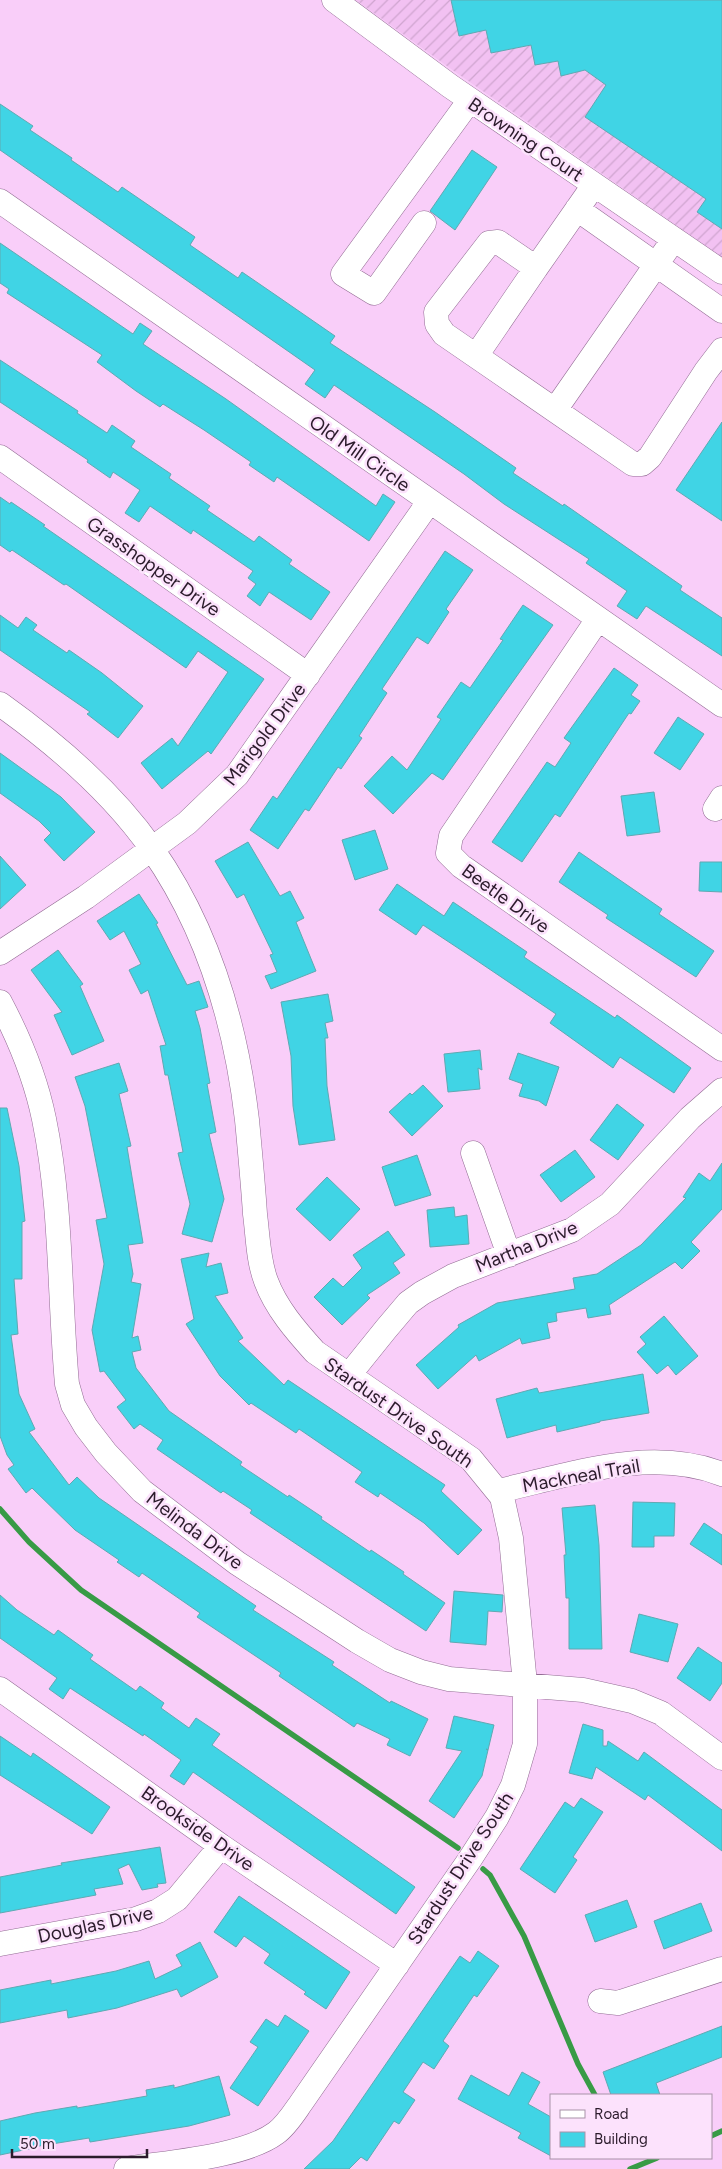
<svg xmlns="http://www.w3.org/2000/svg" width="722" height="2169" font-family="Figtree,sans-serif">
	<defs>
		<pattern id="industrial-furrows" width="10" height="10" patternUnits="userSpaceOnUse" patternTransform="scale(1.25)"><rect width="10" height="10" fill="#f2c1f2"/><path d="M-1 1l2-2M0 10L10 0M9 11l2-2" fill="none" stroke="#d0a5d0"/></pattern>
	</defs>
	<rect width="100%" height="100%" fill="#f9cef9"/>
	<path fill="url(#industrial-furrows)" d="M356 0H722V257L451 69Z"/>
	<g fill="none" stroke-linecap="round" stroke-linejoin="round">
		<path stroke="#389b46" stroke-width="5.5" d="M0 1509 29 1542 81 1590 458 1848
			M483 1869 490 1875 524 1936 578 2064 595 2095
			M711 2136 722 2131
			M630 2169 657 2158"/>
	</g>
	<path fill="#40d4e5" stroke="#5fa9b2" d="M451 0H722V229L697 212 706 199 585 117 606 85 585 70 561 76 558 61 535 65 531 45 491 53 486 30 459 36Z
		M0 104 33 126 30 130 72 158 71 160 118 192 122 187 195 237 190 245 238 278 242 272 277 296 335 336 330 343 435 412 516 468 513 473 563 506 564 504 682 586 680 590 722 618V656L646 606 637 619 617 606 627 591 586 563 589 559 504 504 464 474 334 385 325 398 305 384 315 370 0 150Z
		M472 150 497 167 455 230 430 211Z
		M0 243 133 334 140 323 152 331 143 344 226 399 376 506 383 494 395 502 369 541 277 477 274 482 249 465 251 462 204 430 163 404 160 407 136 391 97 362 102 355 7 293 9 289 0 283Z
		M0 360 78 411 77 413 107 433 112 425 135 441 131 447 171 474 169 478 210 506 207 510 254 542 259 536 292 560 289 564 330 592 311 620 269 592 260 606 247 596 256 584 248 578 253 571 193 530 191 534 150 506 139 522 125 513 140 490 113 472 110 478 87 462 88 460 0 402Z
		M722 422V521L676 490Z
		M0 497 10 504 11 502 45 525 43 526 264 679 211 754 208 751 162 789 141 763 172 738 178 746 228 672 198 651 186 668 66 584 64 585 12 550 10 552 0 545Z
		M445 551 473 570 446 609 449 612 428 644 417 637 382 689 387 693 359 736 362 738 341 769 338 767 309 811 305 809 278 849 250 830 273 796 277 799Z
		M523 605 553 625 443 780 432 773 393 814 364 786 392 756 407 770 441 719 437 717 461 682 470 688 503 640 500 639Z
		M0 615 18 628 26 617 37 625 33 630 67 653 69 650 102 673 143 706 118 738 87 714 90 712 0 650Z
		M614 668 638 685 631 695 640 701 631 714 629 713 560 817 555 814 522 862 492 842 547 762 555 767 571 743 564 738Z
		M678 717 704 734 680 770 654 753Z
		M0 753 61 797 95 832 64 861 44 840 51 833 39 821 0 793Z
		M654 792 660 832 627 836 621 796Z
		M375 830 388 869 355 880 342 840Z
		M248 842 280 896 290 891 304 918 296 922 316 971 271 989 265 976 277 972 270 955 273 954 244 894 237 898 215 861Z
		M579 852 662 909 659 914 714 951 696 977 606 918 608 915 559 882Z
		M0 856 26 885 0 909Z
		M700 862H722V892L699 891Z
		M397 884 444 916 453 902 527 952 524 957 615 1018 617 1015 691 1068 674 1093 620 1057 613 1068 550 1023 556 1014 467 954 423 925 416 935 379 910Z
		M139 894 158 923 156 924 187 985 199 981 208 1007 195 1011 200 1028 210 1083 207 1084 216 1132 209 1134 224 1199 212 1242 182 1234 190 1204 178 1153 183 1152 168 1075H165L160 1046 166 1045 148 990 141 994 129 970 141 964 124 931 110 940 97 921Z
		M58 950 83 984 80 986 104 1041 72 1055 54 1015 62 1012 31 970Z
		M328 994 333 1021 325 1023 328 1038H325L327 1086 335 1140 299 1145 293 1106 291 1056 281 1002Z
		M480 1050 482 1070 478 1068 480 1089 448 1092 444 1054Z
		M518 1053 559 1067 546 1106 539 1101 519 1096 523 1084 509 1079Z
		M119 1063 128 1091 119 1094 131 1146 127 1147 143 1243 128 1245 133 1274 131 1282 141 1284 132 1338 138 1336 141 1350 132 1352 136 1368 169 1411 242 1462 240 1465 288 1497 289 1495 322 1517 321 1519 370 1552 371 1550 404 1572 403 1574 445 1603 426 1631 250 1513 252 1510 223 1491 221 1493 157 1449 163 1440 140 1424 134 1429 117 1407 126 1400 104 1371 100 1372 92 1330 104 1264 96 1220 107 1218 85 1106 75 1077Z
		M423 1085 443 1106 412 1136 389 1112 410 1093 412 1095Z
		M617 1104 644 1125 618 1160 590 1140Z
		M0 1108H7L19 1166 25 1221 22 1222V1279H14L18 1334 11 1335 19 1394 35 1429 29 1432 69 1485 77 1477 99 1498 256 1606 253 1610 334 1662 332 1665 390 1703 391 1701 428 1719 410 1756 387 1745 390 1739 357 1723 354 1727 279 1676 281 1673 197 1617 200 1613 142 1573 139 1577 117 1562 119 1560 75 1530 32 1488 26 1493 8 1469 14 1465 7 1455 0 1436Z
		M575 1150 595 1177 561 1202 540 1175Z
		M417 1155 431 1195 395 1206 382 1167Z
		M722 1163V1209L691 1242 700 1251 682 1269 675 1262 609 1305 611 1314 588 1318 586 1308 556 1313 557 1321 547 1323 550 1338 522 1344 520 1338 479 1361 476 1355 438 1389 416 1365 459 1327 458 1325 497 1303 575 1289 573 1278 597 1274 641 1245 686 1198 683 1197 699 1173 710 1181Z
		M327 1177 360 1209 330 1241 296 1209Z
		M454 1207 455 1217 467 1215 469 1244 430 1247 427 1210Z
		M388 1231 405 1255 393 1263 400 1273 367 1295 370 1298 342 1325 314 1297 333 1278 343 1287 362 1268 353 1255Z
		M209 1253 206 1267 221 1263 228 1293 215 1296 243 1338 238 1341 284 1385 288 1380 445 1485 441 1491 482 1530 458 1555 424 1523 380 1493 378 1497 355 1482 362 1472 299 1429 296 1433 251 1403 249 1405 220 1376 186 1324 194 1319 181 1259Z
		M664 1316 698 1356 676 1375 668 1365 657 1374 637 1352 646 1344 640 1337Z
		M643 1374 649 1413 600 1421V1422L557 1432 556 1425 507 1438 496 1399 537 1388 539 1393Z
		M633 1502 675 1503 674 1536H654V1547H632Z
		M595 1505 599 1545 602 1649H569V1598H566L564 1555H566L562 1508Z
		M704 1523 722 1535V1565L690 1544Z
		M454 1591 503 1595 502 1612 488 1611 486 1645 450 1642Z
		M0 1595 17 1610 54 1635 58 1630 93 1655 90 1659 136 1691 140 1686 164 1703 161 1708 189 1728 196 1718 220 1734 212 1745 415 1887 396 1914 193 1772 184 1785 170 1776 181 1760 144 1734 143 1736 70 1688 63 1699 49 1689 57 1678 0 1638Z
		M639 1614 678 1624 668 1662 630 1652Z
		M698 1647 722 1663V1683L710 1701 677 1678Z
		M454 1716 494 1725 488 1750 486 1749 488 1750 482 1776 454 1818 429 1801 462 1751 446 1748Z
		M583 1724 603 1730V1746H607L608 1741 638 1761 644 1752 722 1810V1851L648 1795 645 1800 596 1767 592 1779 569 1773Z
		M0 1736 31 1757 33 1753 110 1807 92 1834 0 1775Z
		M581 1798 603 1812 573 1857 577 1860 555 1893 520 1869 565 1802 574 1808Z
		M160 1847 166 1883 157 1884 158 1887 142 1890 129 1864 118 1869 123 1884 94 1889 96 1895 0 1913V1877L62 1865 61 1863Z
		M239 1896 350 1972 326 2009 304 1994 306 1992 264 1963 270 1954 244 1936 236 1947 214 1932Z
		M627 1900 637 1927 595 1942 585 1915Z
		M701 1903 712 1931 664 1949 654 1921Z
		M200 1942 218 1977 181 1997 177 1989 117 2008 68 2018 67 2010 0 2023V1990L51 1980V1984L116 1971 149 1961 155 1979 182 1966 176 1955Z
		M478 1951 499 1966 477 1997 474 1995 443 2041 449 2046 434 2069 423 2062 403 2092 415 2100 399 2124 394 2121 367 2161 361 2157 349 2169H304L333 2141 460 1956 470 1963Z
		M285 2015 309 2031 258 2106 230 2088 258 2047 250 2042 266 2019 278 2027Z
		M722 2026V2057L656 2083 660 2095H611L603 2072Z
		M522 2072 540 2082 528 2104 551 2117V2156L518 2138 521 2133 458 2099 471 2075 509 2096Z
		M219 2076 230 2115 189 2126 90 2142 89 2138 33 2147V2148L0 2155V2121L35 2113 77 2106V2108L147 2096 146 2090 174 2085V2088Z"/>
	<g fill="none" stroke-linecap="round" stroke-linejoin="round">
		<g stroke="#926c93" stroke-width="25">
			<path id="minor" d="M334 0 450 86 722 272
				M594 185 536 268 498 242 489 243 436 312 437 324 444 334 633 464H642L650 457 706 371 722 350
				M0 201 722 705
				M577 209 722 311
				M424 223 374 293 343 274 470 100
				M476 356 536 268
				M555 410 674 239
				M0 457 308 675
				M598 619 451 836 448 853 461 866 722 1049
				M0 704C56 744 113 793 152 849 208 929 236 1025 247 1120 250 1152 253 1183 255 1214 258 1237 258 1260 266 1281 276 1308 296 1331 315 1352L471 1459 502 1497 511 1538 525 1684V1744L513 1785 497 1817 470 1859 301 2103C294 2113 286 2126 276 2133 244 2157 168 2162 126 2169
				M715 809 722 798
				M0 953 86 897 187 823 237 775 429 502
				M0 1002C19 1038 36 1080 44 1119 62 1206 59 1296 67 1384L73 1405 86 1427 106 1453 142 1491 237 1563 357 1641 390 1660 421 1672 449 1679 583 1690 632 1701 661 1713 722 1758
				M473 1153 509 1255
				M349 1375 386 1329 408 1303 422 1293 453 1276 572 1230 610 1204 690 1118 722 1090
				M498 1491C570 1475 650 1446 722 1474
				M0 1689 221 1846 397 1965
				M0 1944 136 1919 158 1911 177 1899 221 1846
				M600 2001 618 2003 722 1969"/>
		</g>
		<use href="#minor" stroke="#fff" stroke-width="24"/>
	</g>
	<g text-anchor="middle" stroke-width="5" stroke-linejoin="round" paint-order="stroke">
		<g font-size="19" fill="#2b1b2b" stroke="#fce2fc">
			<text transform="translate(526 139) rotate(34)" y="7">Browning Court</text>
			<text transform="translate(360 453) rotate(35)" y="7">Old Mill Circle</text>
			<text transform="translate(154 566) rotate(35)" y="7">Grasshopper Drive</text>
			<text transform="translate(264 734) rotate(-53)" y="7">Marigold Drive</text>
			<text transform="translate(506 898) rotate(36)" y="7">Beetle Drive</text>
			<text transform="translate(526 1246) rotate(-22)" y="7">Martha Drive</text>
			<text transform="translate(399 1412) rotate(35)" y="7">Stardust Drive South</text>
			<text transform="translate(581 1475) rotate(-10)" y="7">Mackneal Trail</text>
			<text transform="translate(195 1530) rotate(37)" y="7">Melinda Drive</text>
			<text transform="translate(198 1828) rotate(35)" y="7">Brookside Drive</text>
			<text transform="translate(460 1868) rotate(-57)" y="7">Stardust Drive South</text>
			<text transform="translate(95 1924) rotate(-12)" y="7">Douglas Drive</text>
		</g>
	</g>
	<rect x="550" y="2094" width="162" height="65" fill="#fce2fc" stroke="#a892a8"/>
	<rect x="560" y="2110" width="25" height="8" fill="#ffffff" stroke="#a892a8"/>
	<text x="594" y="2119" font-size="15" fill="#2b1b2b">Road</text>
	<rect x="560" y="2132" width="25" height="15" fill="#40d4e5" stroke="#a892a8"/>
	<text x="594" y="2144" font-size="15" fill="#2b1b2b">Building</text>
	<path d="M12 2149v8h135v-8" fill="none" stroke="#2b1b2b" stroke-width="2.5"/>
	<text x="20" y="2149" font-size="15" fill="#2b1b2b" stroke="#fce2fc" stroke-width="4" paint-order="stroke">50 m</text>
</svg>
